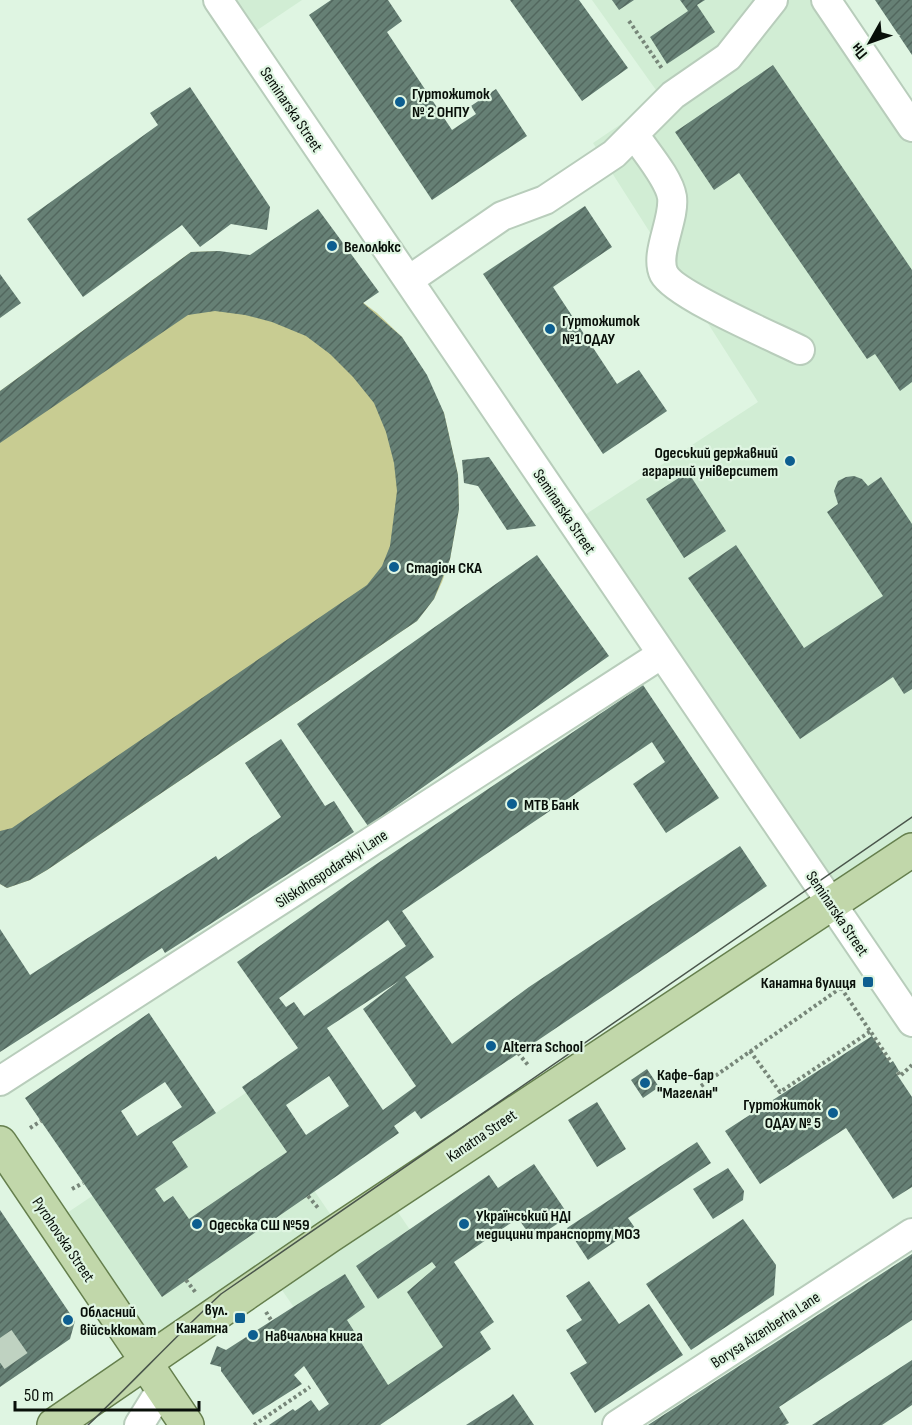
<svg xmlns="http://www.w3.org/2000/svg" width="912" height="1425" font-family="'Sofia Sans Condensed',sans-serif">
	<defs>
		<pattern id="building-hatch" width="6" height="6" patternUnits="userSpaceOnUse" patternTransform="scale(1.5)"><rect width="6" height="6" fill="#668075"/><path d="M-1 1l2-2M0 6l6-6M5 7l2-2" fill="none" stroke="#52675e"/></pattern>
	</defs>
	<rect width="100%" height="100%" fill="#dff5e2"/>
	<path fill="#d1edd4" d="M226 0H302L250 35Z
		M592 0H817L912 138V848L832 902 577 520 758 402 593 143 661 97Z
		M247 1092 339 1227 147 1357 55 1221Z
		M389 1199 491 1349 380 1425H375L273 1277Z"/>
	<path fill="#c8cc92" d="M219 251 353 295 377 313 402 337 444 413 458 475 459 509 450 559 442 582 434 599 417 621 47 870 30 880 7 888 0 884V391L191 252Z"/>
	<path fill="url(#building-hatch)" fill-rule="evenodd" d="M331 0H388L402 21 387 32 452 130 476 114 471 106 496 89 527 136 432 200 309 15Z
		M510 0H579L628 68 582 101Z
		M612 0H634L619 10Z
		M680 0H705L697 5 715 32 667 64 650 37 688 11Z
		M875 0H912V55Z
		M773 65 912 270V382L900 391 875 354 867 359 739 173 714 190 675 132Z
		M190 87 270 207 267 230 231 224 200 247 182 225 83 297 27 219 158 125 150 113Z
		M585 206 612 247 553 287 617 384 639 370 667 411 603 454 483 274Z
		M318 209 379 292 363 303 402 337 427 375 444 413 458 475 459 509 450 559 434 599 417 621 47 870 30 880 7 888 0 884V831L12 828 367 585 382 566 390 546 397 491 394 463 386 432 374 403 353 377 330 354 306 336 272 322 245 315 215 311 188 315 0 443V391L191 252 219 251 250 255Z
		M0 274 21 303 0 318Z
		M489 457 536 526 507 530 478 486 464 483 462 460Z
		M688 472 726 531 684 558 646 499Z
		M854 476 862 479 868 486 881 477 912 524V689L904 694 893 677 800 739 688 578 736 545 804 648 883 596 827 512 838 504 834 491 838 481 846 477Z
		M537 555 609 656 368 826 297 724Z
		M643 685 719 798 666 833 633 784 665 762 652 742 402 911 434 957 405 977 452 1044 529 987 740 846 767 886 421 1119 415 1111 394 1126 399 1133 162 1297 25 1098 149 1013 216 1113 172 1142 188 1167 155 1189 164 1202 173 1196 189 1219 287 1152 242 1087 298 1048 237 962 372 867ZM388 920 406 946 304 1016 294 1002 286 1007 279 998ZM399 981 363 1009 416 1086 383 1110 327 1028ZM329 1076 349 1106 306 1135 286 1105ZM165 1082 182 1107 137 1136 121 1111Z
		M281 739 325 806 334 801 354 832 165 953 162 948 0 1052V929L30 975 216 856 218 860 281 817 245 763Z
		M872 1036 890 1063 893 1061 899 1071 896 1073 912 1097V1187L893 1199 846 1128 760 1184 725 1131Z
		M647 1069 659 1087 643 1098 631 1080Z
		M597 1102 626 1149 597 1167 568 1120Z
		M697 1142 711 1163 628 1218 635 1228 588 1260 567 1228Z
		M534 1164 569 1216 533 1240 518 1218 454 1262 494 1322 480 1332 491 1349 380 1425H269L293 1409 295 1411 311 1400 319 1411 329 1404 304 1366 294 1375 302 1384 253 1415 221 1371V1367L210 1364 217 1346 226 1350 345 1274 365 1307 347 1320 388 1385 443 1347 407 1292 436 1267 432 1262 378 1299 356 1266 489 1175 498 1188Z
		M728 1168 744 1191 743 1200 713 1219 693 1189Z
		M0 1210 75 1321 70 1339 0 1387Z
		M743 1219 776 1265 774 1295 691 1350 646 1284Z
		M912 1254V1320L779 1407 789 1423 785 1425H648Z
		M589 1281 619 1324 649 1304 683 1355 595 1413 570 1373 587 1363 566 1330 582 1320 566 1296Z
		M912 1360V1405L882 1425H812Z
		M513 1394 534 1425H466L510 1397Z"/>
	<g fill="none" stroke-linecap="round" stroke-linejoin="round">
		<path stroke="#bfd2c1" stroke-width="28" stroke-dasharray="28 14" stroke-linecap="butt" d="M0 1338 23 1371"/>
		<g stroke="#b8cdbb" stroke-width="32">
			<path id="minor" d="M218 0 912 1022
				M826 0 912 127
				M634 134C645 151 669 178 672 197 675 220 654 254 664 274 675 295 774 337 800 350
				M409 280 502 216 545 200 614 154 673 95 728 57 773 0
				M0 1081 662 654
				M139 1425 162 1388
				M617 1425 912 1233"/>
		</g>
		<g stroke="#657f4d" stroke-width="36">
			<path id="major" d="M0 1143 147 1361 148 1367 187 1425
				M54 1425 328 1237 912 850"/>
		</g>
		<path stroke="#778679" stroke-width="4" stroke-dasharray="3 3" stroke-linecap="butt" d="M629 21 663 70
			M841 988 891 1062
			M750 1051 780 1092 871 1031
			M518 1053 528 1065
			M898 1072 900 1076 912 1065
			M701 1086 852 980
			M30 1128 41 1121
			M72 1189 83 1183
			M308 1196 319 1209
			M186 1280 196 1293
			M266 1312 271 1320
			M254 1425 310 1387"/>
		<use href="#minor" stroke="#fff" stroke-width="28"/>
		<use href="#major" stroke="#c1d7aa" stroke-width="33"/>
		<path stroke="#4a564c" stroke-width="1.5" d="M88 1425C133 1382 176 1336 221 1294L912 817"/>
	</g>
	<g fill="#0d5e90" stroke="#dff5e2" stroke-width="2">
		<circle cx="400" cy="102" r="6"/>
		<circle cx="332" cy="246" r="6"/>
		<circle cx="550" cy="329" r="6"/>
		<circle cx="790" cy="461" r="6"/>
		<circle cx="394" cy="567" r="6"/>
		<circle cx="512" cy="804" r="6"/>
		<rect x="862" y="976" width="12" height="12" rx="3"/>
		<circle cx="491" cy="1046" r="6"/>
		<circle cx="645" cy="1083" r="6"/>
		<circle cx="833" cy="1113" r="6"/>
		<circle cx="197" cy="1224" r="6"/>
		<circle cx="464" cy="1224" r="6"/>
		<rect x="234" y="1312" width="12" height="12" rx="3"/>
		<circle cx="68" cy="1320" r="6"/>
		<circle cx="253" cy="1335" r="6"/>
	</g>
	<g text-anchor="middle" stroke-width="4.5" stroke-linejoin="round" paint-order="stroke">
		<g font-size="16" font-weight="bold" fill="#080f09" stroke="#dff5e2" text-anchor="start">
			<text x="412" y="99">Гуртожиток<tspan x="412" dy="18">№ 2 ОНПУ</tspan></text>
			<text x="344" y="252">Велолюкс</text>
			<text x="562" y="326">Гуртожиток<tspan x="562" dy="18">№1 ОДАУ</tspan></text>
			<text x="778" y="458" text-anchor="end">Одеський державний<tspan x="778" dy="18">аграрний університет</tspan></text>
			<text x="406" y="573">Стадіон СКА</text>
			<text x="524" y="810">МТВ Банк</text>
			<text x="856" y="988" text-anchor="end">Канатна вулиця</text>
			<text x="503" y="1052">Alterra School</text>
			<text x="657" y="1080">Кафе-бар<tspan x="657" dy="18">"Магелан"</tspan></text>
			<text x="821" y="1110" text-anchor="end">Гуртожиток<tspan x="821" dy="18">ОДАУ № 5</tspan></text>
			<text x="476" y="1221">Український НДІ<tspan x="476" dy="18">медицини транспорту МОЗ</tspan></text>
			<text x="209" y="1230">Одеська CШ №59</text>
			<text x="228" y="1315" text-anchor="end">вул.<tspan x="228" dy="18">Канатна</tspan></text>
			<text x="80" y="1317">Обласний<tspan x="80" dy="18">військкомат</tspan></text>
			<text x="265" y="1341">Навчальна книга</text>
		</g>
		<g font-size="16" fill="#080f09" stroke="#dff5e2">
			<text transform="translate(292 109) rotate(56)" y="6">Seminarska Street</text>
			<text transform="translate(565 511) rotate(56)" y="6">Seminarska Street</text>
			<text transform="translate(331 868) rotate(-33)" y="6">Silskohospodarskyi Lane</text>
			<text transform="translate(838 913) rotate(56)" y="6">Seminarska Street</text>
			<text transform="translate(481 1135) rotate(-34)" y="6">Kanatna Street</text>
			<text transform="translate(64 1239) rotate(56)" y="6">Pyrohovska Street</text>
			<text transform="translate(765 1329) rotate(-33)" y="6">Borysa Aizenberha Lane</text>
		</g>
	</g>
	<g transform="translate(870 42) rotate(230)" stroke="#dff5e2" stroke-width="4.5" paint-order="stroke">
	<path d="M0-4.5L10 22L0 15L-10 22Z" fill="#080f09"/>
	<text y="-9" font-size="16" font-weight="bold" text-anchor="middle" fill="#080f09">Пн</text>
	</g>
	<path d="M15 1401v9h184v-9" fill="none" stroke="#080f09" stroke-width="3"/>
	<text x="24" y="1401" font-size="18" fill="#080f09" stroke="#dff5e2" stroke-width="4.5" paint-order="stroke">50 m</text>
</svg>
